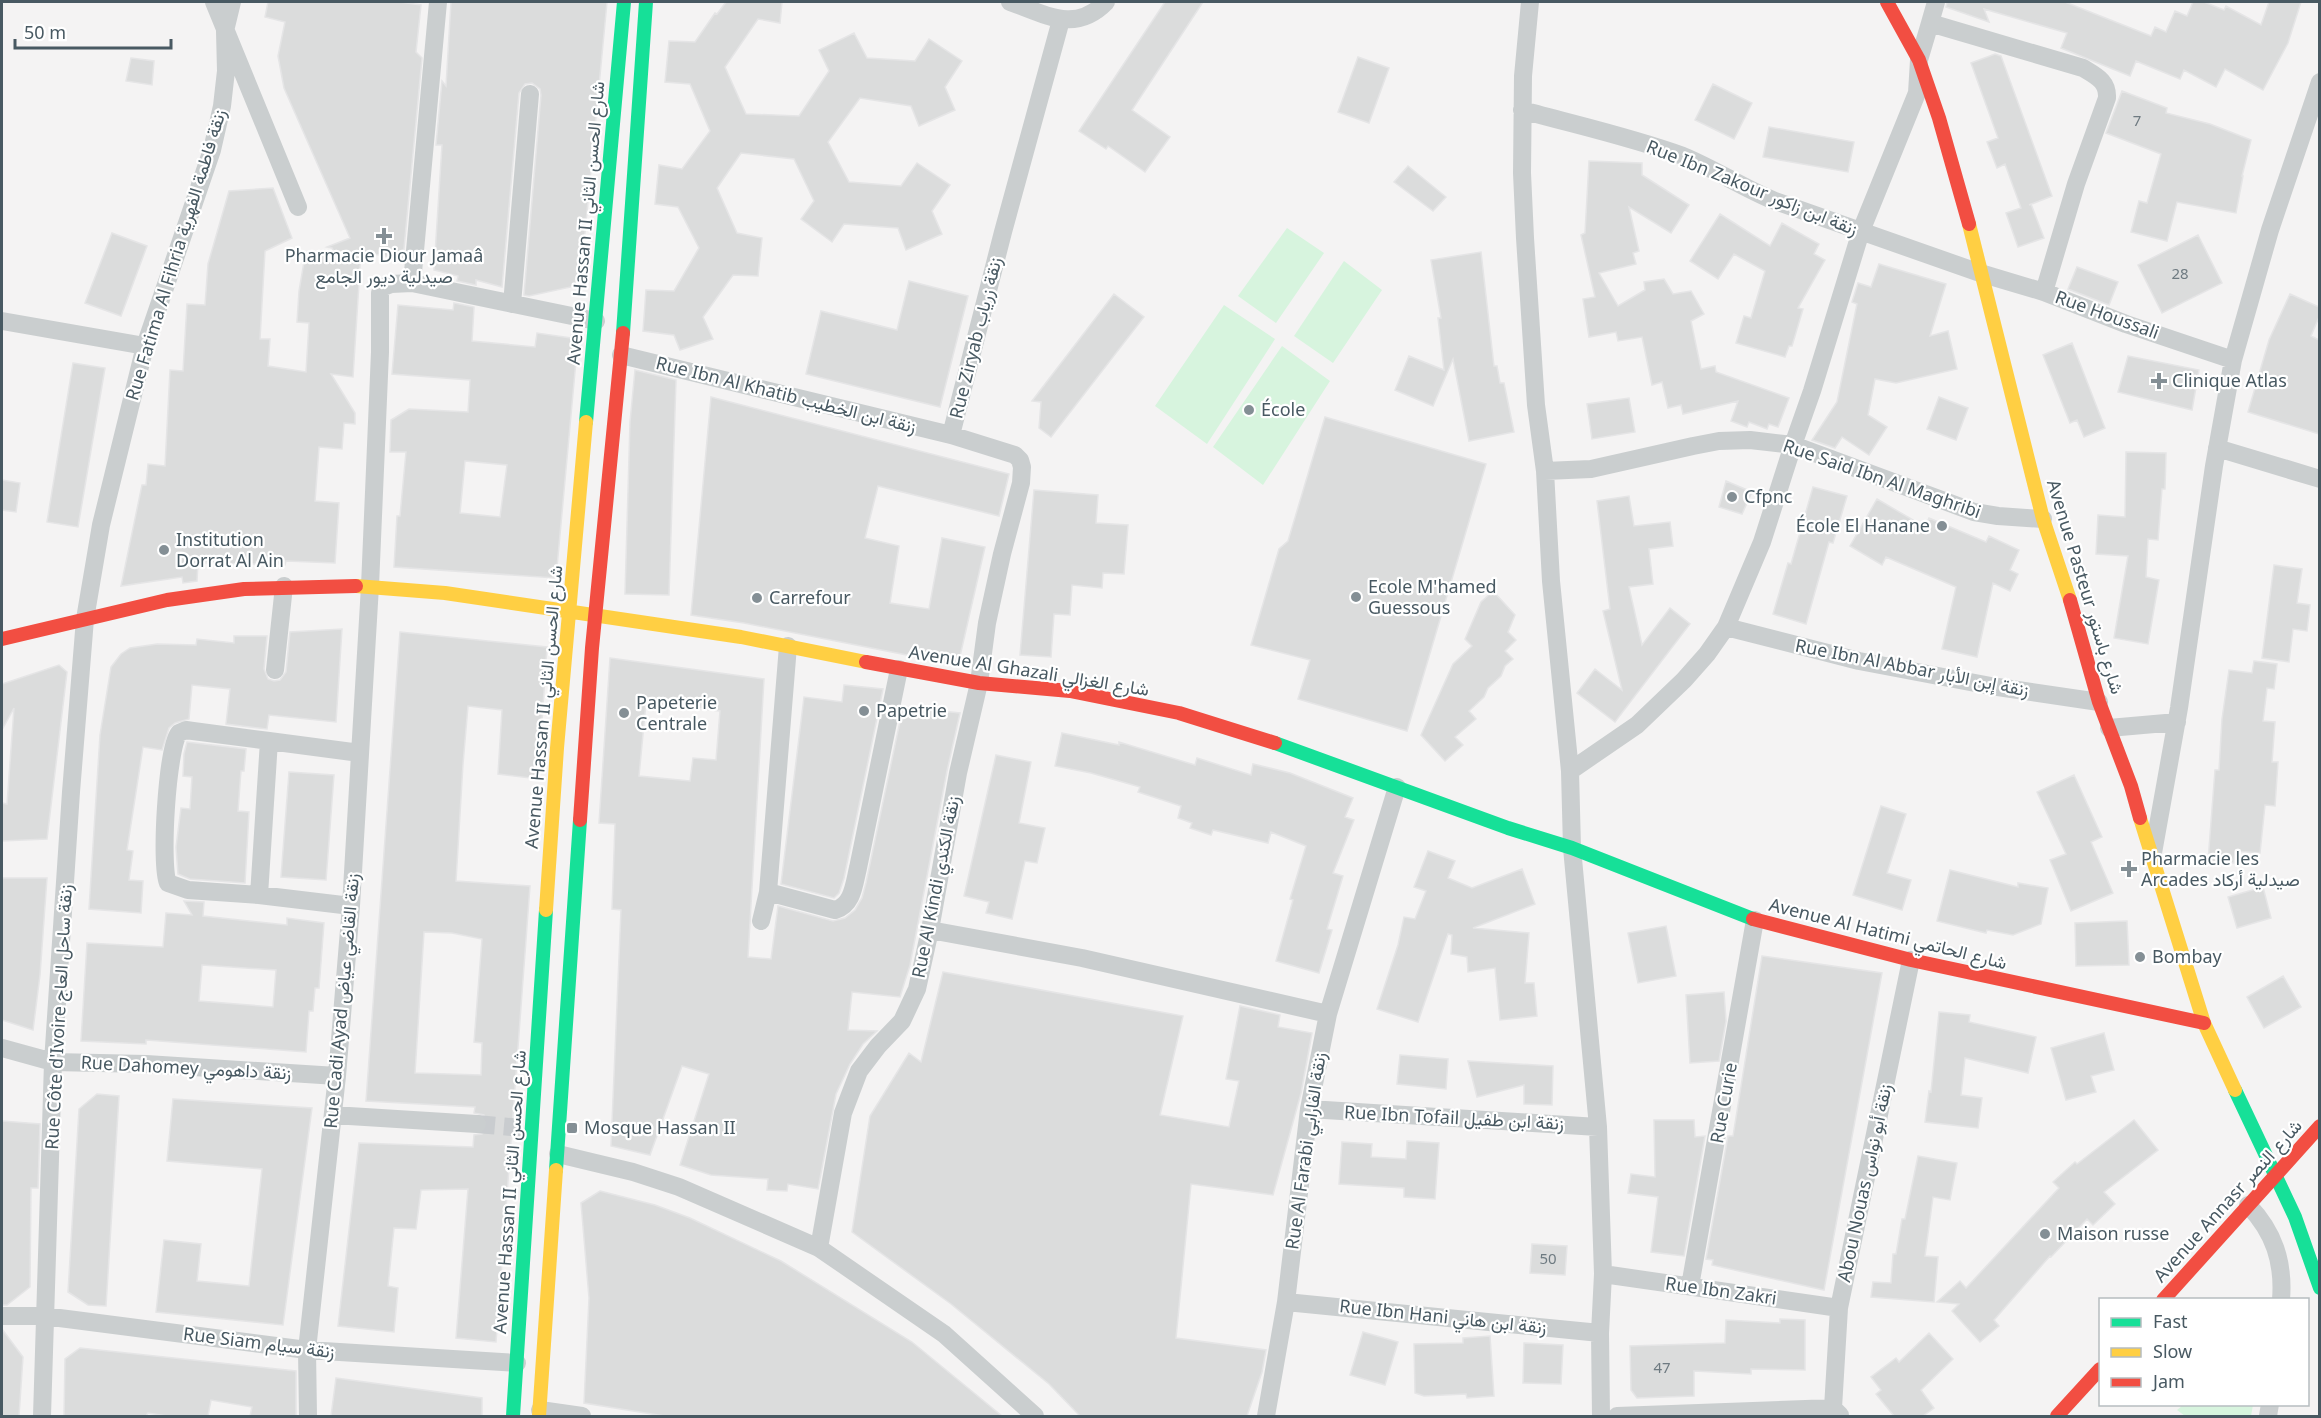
<svg xmlns="http://www.w3.org/2000/svg" width="2321" height="1418" font-family="'Noto Sans',Vazirmatn,sans-serif">
	<rect width="100%" height="100%" fill="#f4f3f3"/>
	<path fill="#d7f4de" d="M1287 228 1324 253 1276 323 1238 296Z
		M1344 261 1382 290 1333 363 1294 336Z
		M1224 305 1275 339 1207 444 1155 406Z
		M1282 346 1330 381 1263 485 1213 447Z
		M2183 1405V1404L2253 1405 2251 1416H2185L2177 1410Z"/>
	<path fill="#dbdcdc" stroke="#e5e5e6" stroke-width="1.5" fill-rule="evenodd" d="M268 2H400L421 5 416 52 422 58 403 259 361 252 353 377 331 374 355 413V424L344 423 342 449 319 447 315 501 339 503 335 563 286 561 285 565 256 562V564L198 563 197 581 183 583 182 577 121 586 142 485H146L148 464 165 466 170 370 183 371 187 304 205 305 208 264 229 191 273 188 292 238 265 251 260 339H270L268 366 306 372 309 323 297 322 299 291 305 256 336 255 332 248 327 247 350 238 284 88 278 56 285 22 265 17Z
		M451 2H607L580 285 529 296 524 295 541 95 540 89 532 83 525 84 519 93 502 287 476 280V285L457 281 458 276 434 270 442 145H436L442 81 446 86Z
		M726 2H782L780 23 758 19 725 67 746 114 799 116 829 71 819 50 854 33 867 58 915 61 929 39 962 61 945 87 955 110 919 126 911 106 860 98 828 142 849 182 901 186 917 163 950 185 932 211 942 234 906 250 898 228 844 224 832 242 801 219 814 201 794 159 741 153 717 188 737 233 762 238 758 276 733 275 703 317 713 339 680 350 674 335 643 331 646 290 674 291 699 248 678 207 655 204 659 165 682 169 710 131 690 84 665 82 669 41 695 42 715 13 717 14Z
		M1165 2H1203L1132 110 1170 137 1145 172 1108 146 1106 149 1079 131Z
		M1947 2H2065L2151 36 2155 27 2166 32 2175 11 2187 16 2193 2H2204L2224 10 2226 6 2261 25 2269 2H2301L2288 43 2263 90 2225 69 2216 87 2184 70 2180 79 2136 61 2130 76 2061 48 2067 33 1984 9 1989 22 1946 7Z
		M1995 54 2001 56 2052 196 2029 205 2031 204 2044 238 2018 247 2006 213 2021 208 2005 164 1997 168 1987 142 1998 138 1971 63Z
		M1358 57 1389 68 1369 123 1338 112Z
		M131 58 154 61 152 85 126 81Z
		M1713 84 1752 103 1734 139 1695 120Z
		M2122 91 2167 108 2166 113 2210 124 2251 140 2242 176H2243L2236 213 2177 202 2167 241 2131 232 2139 201 2147 203 2161 154 2106 133Z
		M1769 127 1854 142 1848 172 1763 157Z
		M1589 161 1642 163V175L1689 205 1671 233 1629 207 1639 251 1633 253 1636 264 1599 273 1618 306 1645 290 1644 282 1664 279 1673 294 1691 291 1704 314 1691 321 1701 369 1715 366 1716 372 1789 398 1778 427 1769 424 1767 429 1749 422 1747 427 1731 421 1738 401 1683 414 1681 405 1668 408 1662 382 1652 385 1642 337 1618 341 1616 332 1589 337 1583 299 1595 297 1581 235 1585 233Z
		M1408 166 1446 197 1433 211 1394 182Z
		M1720 214 1770 246 1782 223 1819 244 1814 254 1825 260 1798 308 1803 309 1792 346H1789L1785 357 1736 343 1744 316 1751 318 1765 271 1734 254 1718 279 1690 261Z
		M112 233 147 246 121 316 85 303Z
		M2198 235 2222 283 2162 313 2138 265Z
		M1481 252 1494 366H1497L1500 383H1504L1514 432 1469 441 1453 359 1433 406 1395 390 1409 356 1444 370 1438 318H1441L1431 260Z
		M1879 264 1946 284 1930 336 1948 331 1957 369 1896 383 1875 379 1868 415 1887 427 1869 455 1842 437 1835 448 1812 440 1837 402 1857 304 1852 302 1858 283 1871 287Z
		M2077 267 2118 282 2109 305 2068 289Z
		M909 281 968 296 940 407 806 374 821 311 897 330Z
		M1114 294 1144 317 1051 437 1039 428 1041 402 1032 401Z
		M2290 294 2319 307V317L2311 336 2319 340V434L2248 412 2269 340Z
		M454 303 474 307 472 341 535 347 537 333 578 339 556 578 394 567 397 516H400L406 452H390L391 420 409 409 468 412 470 380 392 374 398 305 453 310ZM465 461 507 465 500 517 460 513Z
		M2072 343 2105 428 2084 437 2077 420 2070 423 2043 355Z
		M2128 356 2199 370 2192 410 2118 392Z
		M73 363 105 368 78 527 47 522Z
		M635 370 676 380 669 595 625 594 630 422Z
		M711 397 1009 474 999 516 878 486 865 538 899 546 890 603 929 609 942 538 985 547 958 665 744 623 691 615Z
		M1939 397 1968 408 1956 440 1927 429Z
		M1629 398 1635 432 1592 439 1587 404Z
		M1325 417 1486 464 1407 731 1298 699 1310 660 1251 645 1279 549 1288 541Z
		M2126 452 2166 453 2165 489H2162L2158 540 2148 539 2146 577 2159 580 2148 644 2114 638 2128 556 2096 554 2098 515 2125 517Z
		M2 480 20 483 16 512 2 510Z
		M1726 481 1752 492 1742 514 1719 507Z
		M1813 487 1847 496 1833 543 1829 542 1806 624 1773 614 1788 563 1791 564Z
		M1034 490 1098 495 1096 523 1128 525 1124 574 1103 573 1102 588 1072 585 1070 615 1054 614 1051 657 1020 655Z
		M1629 496 1634 526 1670 522 1673 546 1649 549 1653 584 1629 587 1642 645 1670 608 1690 624 1615 722 1577 693 1595 669 1622 690 1603 611 1610 609 1597 501Z
		M1877 499 1925 527 1929 518 1986 542 1989 536 2019 550 2010 570 2018 574 2010 591 1993 583 1977 657 1942 649 1956 587 1886 557 1882 565 1850 546Z
		M2274 565 2302 569 2297 603 2310 605 2307 631 2293 629 2289 662 2262 658Z
		M1493 591 1515 615 1508 632 1516 640 1505 651 1513 659 1505 666 1501 676 1488 688 1484 697 1469 711 1476 719 1455 737 1463 745 1445 761 1421 735 1453 664 1472 646 1465 639 1481 602Z
		M342 629 336 722 269 715 267 729 226 724 230 689 192 685 189 719 175 723 169 728 162 750 143 747 127 850 133 851 129 880 143 881 141 913 89 909 100 735 111 667 121 654 130 648 157 644 196 645 197 639 234 643V636H267L264 669 268 679 274 681 280 680 286 672 290 632Z
		M400 632 547 647 538 779 498 774 502 710 468 706 463 764 456 881 530 886 496 1342 456 1338 468 1189 421 1190 416 1229 394 1228 388 1286 398 1288 394 1332 338 1326 359 1143 473 1147 474 1135 482 1134 488 1125 484 1115 474 1113 475 1107 366 1101ZM424 932 452 933 482 939 474 1042 482 1043 481 1075 415 1073Z
		M610 658 764 679 748 957 771 959 778 906 833 921 845 918 855 910 862 898 866 883 903 707 960 713 947 771 910 965 900 997 852 992 848 1030 877 1031 863 1044 850 1064 836 1094 818 1189 788 1184 787 1191 767 1190 768 1179 711 1175 680 1165 709 1074 682 1066 650 1155 611 1146 621 910 612 909 615 824 599 823ZM646 703 720 711 716 760 693 758 690 781 639 776Z
		M2254 661 2277 664 2274 689 2267 688 2263 721 2275 722 2272 762H2278L2275 806 2265 805 2260 853 2235 851 2234 863 2208 861 2215 770H2219L2222 719 2229 670 2252 673Z
		M59 665 67 672 47 839 2 841V803L7 804 14 708 2 730V684Z
		M844 685 883 689 844 878 839 893 834 898 781 884 804 697 842 702Z
		M1062 733 1119 745V742L1195 765 1197 758 1251 775 1253 764 1290 773 1353 798 1345 817 1354 820 1333 873 1343 876 1327 929 1332 930 1319 973 1276 961 1293 900 1290 899 1306 846 1271 832 1268 843 1213 830 1211 835 1190 828 1192 823 1178 818 1181 806 1138 792 1140 787 1091 773 1055 766Z
		M187 742 246 749 244 771H241L238 811 249 812 245 883 190 879 178 874 176 847 181 808 190 809 192 777 183 776 184 754Z
		M996 755 1031 762 1019 823 1045 828 1037 863 1025 861 1012 919 986 913 989 902 964 896Z
		M289 772 334 775 326 880 281 877Z
		M2074 775 2102 837 2091 842 2113 893 2071 911 2050 860 2066 854 2037 792Z
		M1881 806 1906 814 1887 873 1911 880 1902 910 1853 895Z
		M1428 851 1455 861 1448 878 1472 888 1522 869 1535 904 1473 928 1529 933 1525 983H1534L1537 1016 1500 1020 1495 968 1468 972 1467 957 1451 954 1452 935 1448 934 1418 1022 1377 1009 1398 945 1404 917 1415 919 1426 891 1414 887Z
		M1950 870 2018 887V883L2048 888 2041 924 2013 935 1987 930 1986 933 1937 921Z
		M2 878H47L40 975 33 1030 2 1020Z
		M2263 887 2271 918 2237 928 2228 897Z
		M184 901 204 902 203 916 287 925V918L324 923 319 988H315L313 1011H309L306 1052 146 1040V1044L81 1041 87 943 163 947 166 913 192 915ZM202 965 276 970 273 1007 199 1001Z
		M2127 921 2129 965 2076 966 2075 923Z
		M1666 926 1676 976 1638 983 1628 933Z
		M1762 956 1882 973 1824 1290 1712 1265 1713 1260 1706 1259 1728 1136H1733Z
		M943 972 1183 1016 1160 1115 1229 1127 1239 1081 1226 1079 1240 1006 1280 1015 1278 1027 1312 1033 1301 1093 1273 1195 1191 1184 1176 1338 1266 1350 1262 1372 1247 1416H1080L1049 1384 951 1304 852 1232 870 1116 909 1053 921 1062Z
		M2283 976 2301 1007 2264 1028 2247 997Z
		M1724 992 1726 1021 1719 1061 1690 1063 1686 995Z
		M1939 1012 1970 1015 1969 1022 2036 1037 2028 1073 1965 1058 1961 1095 1982 1098 1978 1128 1925 1122 1929 1091 1931 1092Z
		M2104 1033 2114 1070 2091 1076 2096 1092 2066 1100 2051 1048Z
		M1400 1055 1448 1059 1446 1089 1397 1084Z
		M1468 1061 1553 1066 1552 1105 1524 1104V1085L1477 1097Z
		M97 1094 119 1096 106 1306 88 1305 68 1292 79 1109Z
		M173 1099 312 1108 283 1325 156 1312 164 1240 201 1244 197 1281 249 1286 262 1169 167 1161Z
		M1654 1120H1694L1695 1137 1705 1136 1684 1256 1651 1252 1658 1197 1628 1193 1631 1174 1655 1177Z
		M2134 1120 2158 1150 2104 1192 2115 1204 2093 1225 2087 1219 2051 1257 2050 1256 1994 1320 1999 1326 1980 1342 1952 1311 1959 1304 1937 1302 1960 1281 1966 1288 2059 1188 2053 1182 2075 1162 2077 1164Z
		M2 1121 40 1124 38 1188H31L30 1287 7 1305H2Z
		M1407 1141 1439 1143 1435 1199 1404 1197V1188L1339 1184 1342 1142 1372 1144 1371 1157 1406 1159Z
		M1918 1156 1957 1163 1950 1200 1933 1197 1925 1256 1938 1257 1934 1302 1871 1297 1873 1282 1891 1283 1893 1254H1896L1902 1219H1905Z
		M600 1191 655 1205 690 1218 781 1261 912 1342 1002 1416H664L584 1403 589 1298 581 1203Z
		M1532 1244 1567 1246 1565 1275 1530 1273Z
		M1780 1319 1805 1320V1370L1751 1369V1374L1694 1371V1396L1637 1398 1631 1390 1630 1346 1725 1343 1726 1320 1780 1323Z
		M2 1329 23 1357 19 1416H2Z
		M1363 1332 1398 1342 1385 1385 1350 1375Z
		M1929 1333 1953 1359 1921 1390 1934 1408 1923 1416H1894L1876 1394 1881 1390 1871 1377 1896 1358 1899 1362Z
		M1490 1336 1494 1396 1467 1398 1466 1394 1424 1396 1415 1393 1414 1344 1463 1343V1338Z
		M1524 1343 1563 1345 1561 1384 1523 1383Z
		M80 1348 296 1371V1416H250L252 1407 211 1400 208 1416H167L148 1413 146 1416H64L65 1359Z
		M336 1378 482 1398V1416H331Z"/>
	<g fill="none" stroke-linecap="round" stroke-linejoin="round">
		<path stroke="#c9cccf" stroke-width="18" stroke-dasharray="18 9" stroke-linecap="butt" d="M477 1124 533 1129"/>
		<path stroke="#cacecf" stroke-width="18" d="M214 2 298 207
			M1010 2C1045 14 1075 34 1106 2
			M1530 2 1523 76 1522 173 1525 238 1536 405 1545 471 1551 581 1570 771 1572 848 1598 1127 1603 1274 1600 1333 1601 1416
			M1930 23 1936 2
			M1522 110C1576 125 1631 137 1683 156 1715 169 1743 188 1775 201L1980 273 2044 292 2126 324 2233 360
			M412 283 438 2
			M512 304 530 94
			M2 321 145 346
			M621 355 951 435 1015 455 1020 460 1022 467 1021 483 1002 554 987 623 979 683 958 773 930 930 917 989 902 1021 878 1046 859 1071 843 1113 819 1248
			M951 435 1003 232 1061 20
			M2217 448 2320 479
			M1545 471 1591 469 1693 446 1719 441 1750 440 1793 445 1974 512 1998 516 2043 519
			M1726 627 1859 661 1991 686 2099 702
			M275 670 284 586
			M2109 728 2177 722
			M1570 771 1637 725 1684 680 1707 654 1726 627 1762 542 1793 445 1812 391 1861 231 1917 93 1919 60 1930 23 2083 68C2096 76 2108 81 2107 98L2076 184 2044 292
			M2153 853 2179 708 2214 466 2233 360 2270 230 2320 82
			M768 892 835 910C853 905 854 884 858 868L899 669
			M259 895 188 890 168 883C160 865 167 748 179 733L186 730 193 731 269 741
			M351 906 259 895 269 741 360 753
			M761 921 768 892 788 646
			M930 930 1082 958 1328 1014
			M2 1048 53 1062 146 1064 337 1076
			M1309 1109 1598 1127
			M333 1115 477 1124
			M558 1154 633 1172 679 1187 819 1248 944 1334 1035 1416
			M2248 1205C2274 1232 2284 1262 2281 1300
			M1603 1274 1839 1308
			M1690 1286 1755 920
			M1286 1302 1600 1333
			M2 1316H44L307 1350 517 1363
			M1833 1408 1839 1308 1911 960
			M540 1410 582 1416
			M42 1416 53 1062 71 792 85 619 101 525 145 346 212 150 222 106 226 71 225 31 232 2
			M308 1416 307 1350 337 1076 351 906 370 586 380 352V293L383 287 391 284 412 283 596 321
			M1266 1416 1286 1302 1309 1109 1328 1014 1397 787
			M1617 1416 1833 1408 1840 1415
			M2268 1416 2270 1404"/>
		<path stroke="#16e098" stroke-width="14" d="M623 333 646 2
			M586 422 624 2
			M1275 743 1508 828 1572 848 1753 919
			M2235 1090 2295 1217 2320 1288
			M556 1170 580 820
			M513 1416 546 910"/>
		<path stroke="#ffcf43" stroke-width="14" d="M1969 224 2043 519 2070 600
			M356 586 445 593 741 637 866 662
			M2140 818 2204 1023 2235 1090
			M546 910 557 748 586 422
			M539 1416 556 1170"/>
		<path stroke="#f24e42" stroke-width="14" d="M1887 2 1919 60 1939 118 1969 224
			M2070 600 2099 702 2131 786 2140 818
			M2 639 167 600 244 589 356 586
			M866 662 979 683 1070 691 1179 713 1275 743
			M580 820 592 648 623 333
			M1753 919 1911 960 2204 1023
			M2163 1300 2320 1126
			M2057 1416 2100 1369"/>
	</g>
	<g fill="#848f95" stroke="#fff" stroke-width="2">
		<path d="M381 227h6v6h6v6h-6v6h-6v-6h-6v-6h6z"/>
		<path d="M2156 372h6v6h6v6h-6v6h-6v-6h-6v-6h6z"/>
		<circle cx="1249" cy="410" r="6"/>
		<circle cx="1732" cy="497" r="6"/>
		<circle cx="1942" cy="526" r="6"/>
		<circle cx="164" cy="550" r="6"/>
		<circle cx="1356" cy="597" r="6"/>
		<circle cx="757" cy="598" r="6"/>
		<circle cx="864" cy="711" r="6"/>
		<circle cx="624" cy="713" r="6"/>
		<path d="M2126 860h6v6h6v6h-6v6h-6v-6h-6v-6h6z"/>
		<circle cx="2140" cy="957" r="6"/>
		<rect x="566" y="1122" width="12" height="12" rx="3"/>
		<circle cx="2045" cy="1234" r="6"/>
	</g>
	<g text-anchor="middle" stroke-width="4.5" stroke-linejoin="round" paint-order="stroke">
		<g font-size="15" fill="#6e7a81">
			<text x="2137" y="126">7</text>
			<text x="2180" y="279">28</text>
			<text x="1548" y="1264">50</text>
			<text x="1662" y="1373">47</text>
		</g>
		<g font-size="18" fill="#485962" stroke="#fff">
			<text transform="translate(1752 188) rotate(22)" y="6">Rue Ibn Zakour زنقة ابن زاكور</text>
			<text transform="translate(586 223) rotate(-85)" y="6">Avenue Hassan II شارع الحسن الثاني</text>
			<text transform="translate(176 255) rotate(-73)" y="6">Rue Fatima Al Fihria زنقة فاطمة الفهرية</text>
			<text transform="translate(2107 315) rotate(20)" y="6">Rue Houssali</text>
			<text transform="translate(976 338) rotate(-76)" y="6">Rue Ziryab زنقة زرياب</text>
			<text transform="translate(786 395) rotate(14)" y="6">Rue Ibn Al Khatib زنقة ابن الخطيب</text>
			<text transform="translate(1882 479) rotate(19)" y="6">Rue Said Ibn Al Maghribi</text>
			<text transform="translate(2085 587) rotate(73)" y="6">Avenue Pasteur شارع باستور</text>
			<text transform="translate(1912 668) rotate(11)" y="6">Rue Ibn Al Abbar زنقة إبن الأبار</text>
			<text transform="translate(1029 671) rotate(9)" y="6">Avenue Al Ghazali شارع الغزالي</text>
			<text transform="translate(544 707) rotate(-85)" y="6">Avenue Hassan II شارع الحسن الثاني</text>
			<text transform="translate(936 887) rotate(-79)" y="6">Rue Al Kindi زنقة الكندي</text>
			<text transform="translate(1888 934) rotate(14)" y="6">Avenue Al Hatimi شارع الحاتمي</text>
			<text transform="translate(342 1001) rotate(-85)" y="6">Rue Cadi Ayad زنقة القاضي عياض</text>
			<text transform="translate(59 1017) rotate(-87)" y="6">Rue Côte d'Ivoire زنقة ساحل العاج</text>
			<text transform="translate(186 1068) rotate(3)" y="6">Rue Dahomey زنقة داهومي</text>
			<text transform="translate(1724 1103) rotate(-80)" y="6">Rue Curie</text>
			<text transform="translate(1454 1118) rotate(3)" y="6">Rue Ibn Tofail زنقة ابن طفيل</text>
			<text transform="translate(1306 1151) rotate(-82)" y="6">Rue Al Farabi زنقة الفارابي</text>
			<text transform="translate(1865 1183) rotate(-78)" y="6">Abou Nouas زنقة أبو نواس</text>
			<text transform="translate(510 1192) rotate(-86)" y="6">Avenue Hassan II شارع الحسن الثاني</text>
			<text transform="translate(2228 1201) rotate(-48)" y="6">Avenue Annasr شارع النصر</text>
			<text transform="translate(1721 1291) rotate(8)" y="6">Rue Ibn Zakri</text>
			<text transform="translate(1443 1317) rotate(6)" y="6">Rue Ibn Hani زنقة ابن هاني</text>
			<text transform="translate(259 1343) rotate(7)" y="6">Rue Siam زنقة سيام</text>
		</g>
		<g font-size="18" fill="#485962" stroke="#fff" text-anchor="start">
			<text x="384" y="262" text-anchor="middle">Pharmacie Diour Jamaâ<tspan x="384" dy="21">صيدلية ديور الجامع</tspan></text>
			<text x="2172" y="387">Clinique Atlas</text>
			<text x="1261" y="416">École</text>
			<text x="1744" y="503">Cfpnc</text>
			<text x="1930" y="532" text-anchor="end">École El Hanane</text>
			<text x="176" y="546">Institution<tspan x="176" dy="21">Dorrat Al Ain</tspan></text>
			<text x="1368" y="593">Ecole M'hamed<tspan x="1368" dy="21">Guessous</tspan></text>
			<text x="769" y="604">Carrefour</text>
			<text x="636" y="709">Papeterie<tspan x="636" dy="21">Centrale</tspan></text>
			<text x="876" y="717">Papetrie</text>
			<text x="2141" y="865">Pharmacie les<tspan x="2141" dy="21">Arcades صيدلية أركاد</tspan></text>
			<text x="2152" y="963">Bombay</text>
			<text x="584" y="1134">Mosque Hassan II</text>
			<text x="2057" y="1240">Maison russe</text>
		</g>
	</g>
	<rect width="2321" height="1418" fill="none" stroke="#485962" stroke-width="6"/>
	<rect x="2099" y="1298" width="210" height="108" fill="#ffffff" stroke="#b6bdc0" stroke-width="1.5"/>
	<rect x="2111" y="1318" width="30" height="9" fill="#16e098" stroke="#b6bdc0" stroke-width="1.5"/>
	<text x="2153" y="1328" font-size="18" fill="#485962">Fast</text>
	<rect x="2111" y="1348" width="30" height="9" fill="#ffcf43" stroke="#b6bdc0" stroke-width="1.5"/>
	<text x="2153" y="1358" font-size="18" fill="#485962">Slow</text>
	<rect x="2111" y="1378" width="30" height="9" fill="#f24e42" stroke="#b6bdc0" stroke-width="1.5"/>
	<text x="2153" y="1388" font-size="18" fill="#485962">Jam</text>
	<path d="M15 39v9h156v-9" fill="none" stroke="#485962" stroke-width="3"/>
	<text x="24" y="39" font-size="18" fill="#485962" stroke="#ffffff" stroke-width="4.5" paint-order="stroke">50 m</text>
</svg>
